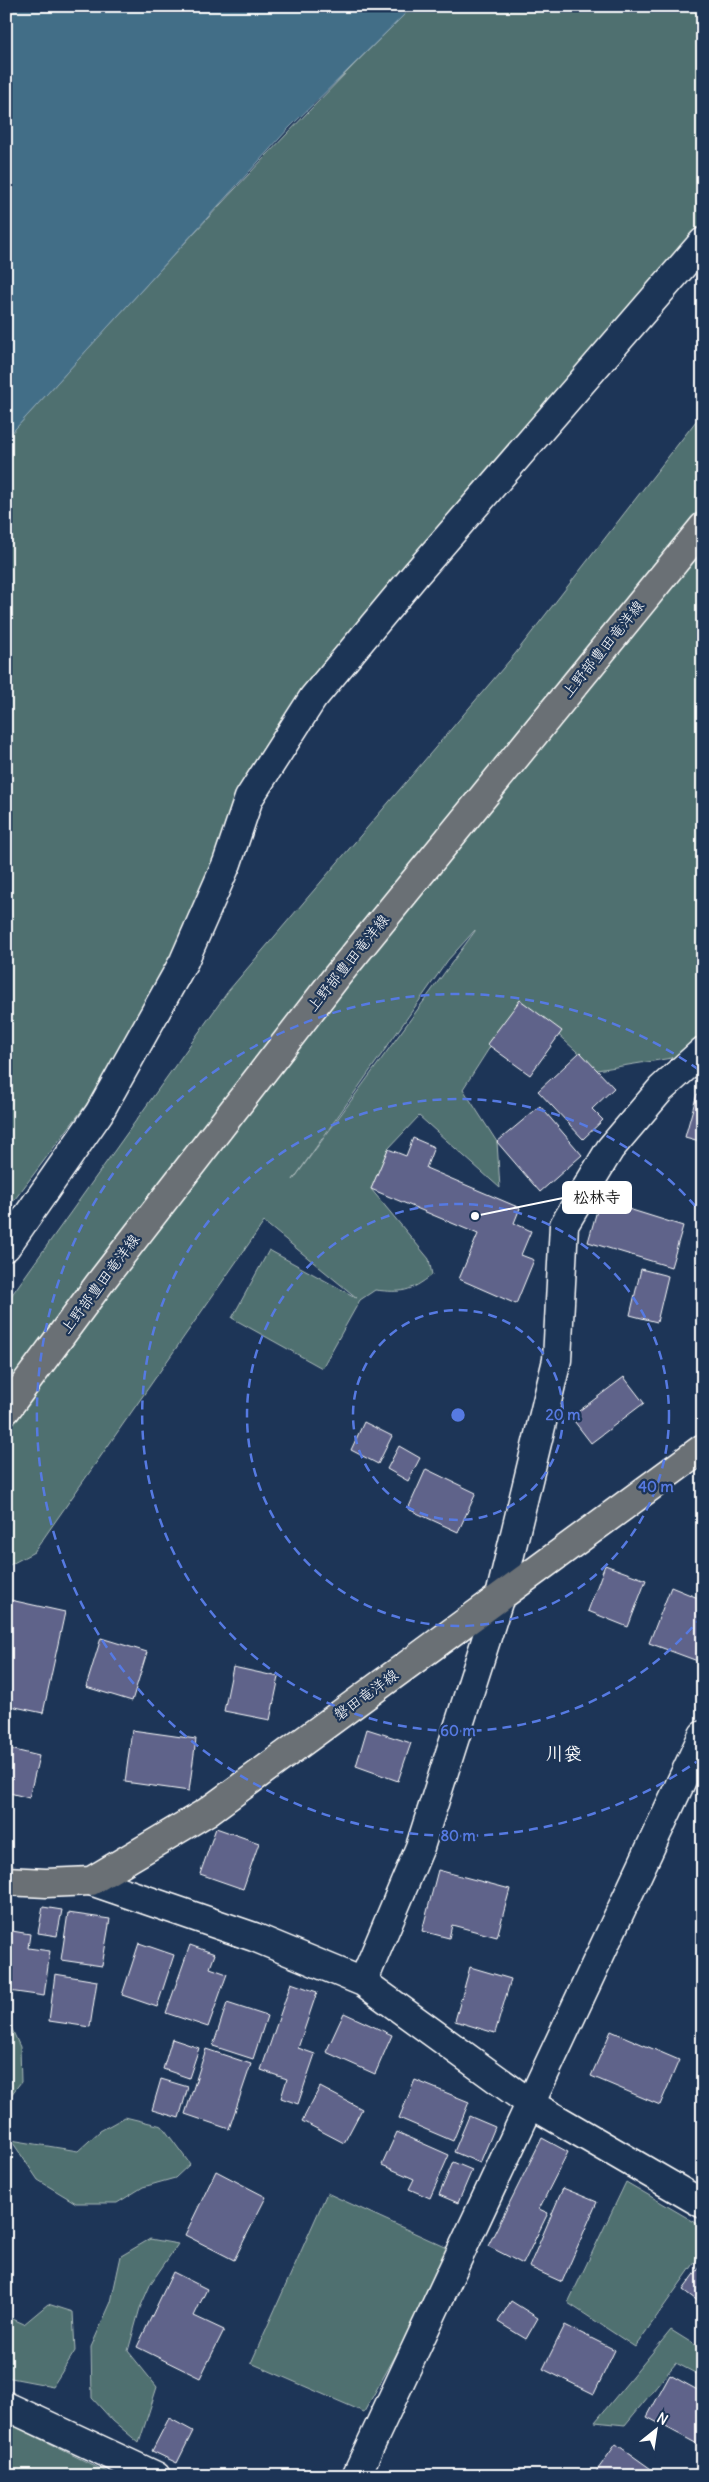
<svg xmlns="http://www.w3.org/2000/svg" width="709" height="2482" font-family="Delius,'Klee One',sans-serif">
	<rect width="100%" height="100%" fill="#1d3557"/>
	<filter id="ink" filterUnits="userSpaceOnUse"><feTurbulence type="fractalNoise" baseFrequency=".02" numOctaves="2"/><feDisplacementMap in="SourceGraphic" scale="10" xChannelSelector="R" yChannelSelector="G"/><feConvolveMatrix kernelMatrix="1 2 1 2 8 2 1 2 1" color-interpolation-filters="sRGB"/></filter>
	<g filter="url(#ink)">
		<path fill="#507070" stroke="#a8b8b8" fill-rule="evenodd" d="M413 6H703V229L281 748 153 1016 6 1211V439C139 293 271 145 413 6Z
			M703 412V1053L597 1070 520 1000 463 1089 497 1142 500 1188 419 1116 388 1149 371 1189 429 1259 432 1275C410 1292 402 1293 375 1290L360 1300 322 1368 232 1318 269 1250 357 1298 264 1222 34 1552 6 1567V1303L229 990 515 654ZM475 930V931L293 1180 448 960Z
			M6 2016 20 2047 21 2082 11 2095 6 2091Z
			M125 2117 162 2126 190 2164 175 2178 143 2187 117 2203H76L38 2180 11 2140 78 2151 100 2131Z
			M626 2182 703 2227V2251L635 2347 568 2303Z
			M327 2193 454 2251 364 2412 251 2363Z
			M150 2239 178 2244 151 2283 140 2308 128 2351 157 2387 139 2443 113 2421 92 2398 91 2347 111 2302 121 2256Z
			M48 2304 73 2312 75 2351 53 2386 6 2377V2316L24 2324Z
			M671 2330 703 2350V2377L676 2363 625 2425 595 2422Z
			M6 2422 115 2476H6Z"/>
		<path fill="#426e87" stroke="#8ea8b7" d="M6 6H413L289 128 6 439Z"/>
		<path fill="#5f648a" stroke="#fff" d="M520 1000 562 1031 530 1075 487 1044Z
			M580 1052 614 1088 592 1109 603 1120 583 1139 538 1091Z
			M697 1094 703 1096V1142L685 1137Z
			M540 1106 582 1155 540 1192 497 1142Z
			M413 1138 434 1147 426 1168 520 1208 514 1223 531 1231 521 1255 534 1260 516 1304 459 1279 478 1234 371 1189 388 1149 406 1156Z
			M600 1200 683 1226 671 1267 588 1242Z
			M641 1269 668 1276 657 1322 630 1315Z
			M624 1377 644 1403 591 1443 571 1417Z
			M364 1422 392 1436 378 1464 351 1450Z
			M399 1446 420 1458 408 1481 387 1469Z
			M426 1469 476 1493 458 1532 408 1509Z
			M605 1565 646 1580 628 1627 588 1611Z
			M671 1587 703 1600V1663L649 1643Z
			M6 1599 65 1612 43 1713 6 1705Z
			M101 1638 147 1652 132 1701 86 1687Z
			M233 1667 279 1677 270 1720 224 1711Z
			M367 1729 411 1743 398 1781 356 1766Z
			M132 1730 196 1739 189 1791 125 1782Z
			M6 1748 39 1756 29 1798 6 1792Z
			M216 1828 259 1843 243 1889 200 1874Z
			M438 1870 510 1889 497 1937 452 1925 449 1938 422 1931Z
			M43 1907 62 1910 57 1936 38 1933Z
			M68 1913 110 1919 102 1966 61 1960Z
			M6 1930 30 1934 28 1948 50 1951 44 1996 9 1991 11 1978 6 1977Z
			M139 1943 174 1955 157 2007 122 1995Z
			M190 1945 215 1954 210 1968 227 1974 208 2027 166 2013Z
			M470 1967 511 1979 495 2033 455 2021Z
			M55 1974 97 1981 90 2027 49 2021Z
			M291 1983 317 1992 298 2048 315 2054 298 2104 281 2098 287 2079 261 2070Z
			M227 2003 267 2016 253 2059 213 2046Z
			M344 2013 392 2035 375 2074 326 2052Z
			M611 2031 679 2060 660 2105 591 2076Z
			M172 2039 199 2048 189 2078 163 2069Z
			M206 2049 251 2064 229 2129 185 2114Z
			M161 2079 188 2087 179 2118 152 2110Z
			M415 2080 469 2102 453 2141 399 2118Z
			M320 2087 362 2109 344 2143 302 2121Z
			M469 2116 495 2127 480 2163 454 2152Z
			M397 2132 449 2155 430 2198 409 2189 414 2179 382 2165Z
			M542 2138 568 2152 539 2209 548 2213 523 2264 488 2246Z
			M453 2162 472 2170 458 2203 439 2195Z
			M216 2171 266 2197 234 2260 185 2235Z
			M563 2188 597 2202 562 2282 529 2267Z
			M703 2263V2305L683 2290Z
			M173 2272 207 2289 194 2316 224 2330 200 2378 137 2347Z
			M511 2301 538 2318 526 2339 498 2322Z
			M565 2325 615 2350 594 2394 543 2369Z
			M670 2375 703 2393V2447L647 2417Z
			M169 2418 193 2431 177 2463 152 2451Z
			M616 2444 661 2476H593Z"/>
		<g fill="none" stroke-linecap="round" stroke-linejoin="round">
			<g stroke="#fff" stroke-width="31">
				<path id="minor" d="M6 1247 99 1113 184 961 227 863 249 798 313 698 416 574 703 242
					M91 1881 254 1937 363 1982 531 2104 703 2204
					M363 1982 420 1847 500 1596 557 1360 564 1225 610 1149 661 1089 703 1051
					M6 2406 156 2476
					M356 2476 703 1735"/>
			</g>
			<g stroke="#fff" stroke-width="31">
				<path id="major" d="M6 1410 99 1284 337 976 703 527
					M6 1881 46 1883 91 1881 207 1812 703 1448"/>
			</g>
			<use href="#minor" stroke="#1d3557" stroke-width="28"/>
			<use href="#major" stroke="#6a7074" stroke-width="28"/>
		</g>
	</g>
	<g fill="none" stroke="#567ae2" stroke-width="2.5" stroke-dasharray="9 6">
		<circle cx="458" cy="1415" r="105"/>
		<circle cx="458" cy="1415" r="211"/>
		<path d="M702 1616A316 316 0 1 1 702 1214"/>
		<path d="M702 1758A421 421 0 1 1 702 1072"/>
	</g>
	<g text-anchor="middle" stroke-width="4.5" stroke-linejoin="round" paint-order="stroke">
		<g font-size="15" fill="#fff" stroke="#1d3557">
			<text transform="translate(603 649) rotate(-51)" y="5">上野部豊田竜洋線</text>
			<text transform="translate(348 963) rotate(-51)" y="5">上野部豊田竜洋線</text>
			<text transform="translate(100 1284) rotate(-53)" y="5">上野部豊田竜洋線</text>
			<text transform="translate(366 1695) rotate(-36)" y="5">磐田竜洋線</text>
		</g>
		<g font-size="18" font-weight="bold" fill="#fff" stroke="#1d3557">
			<text x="564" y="1760">川袋</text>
		</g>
	</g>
	<circle cx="458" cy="1415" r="8" fill="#567ae2" stroke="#1d3557" stroke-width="2.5"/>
	<g font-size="15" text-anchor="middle" font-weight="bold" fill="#567ae2" stroke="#1d3557" stroke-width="4.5" stroke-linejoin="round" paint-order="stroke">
		<text x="563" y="1420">20 m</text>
		<text x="656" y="1492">40 m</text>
		<text x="458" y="1736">60 m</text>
		<text x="458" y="1841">80 m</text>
	</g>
	<path fill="none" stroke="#fff" stroke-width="2" d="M475 1216L563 1198"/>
	<circle fill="#fff" stroke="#1d3557" stroke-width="2" cx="475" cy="1216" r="5"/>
	<rect fill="#fff" stroke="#fff" stroke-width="2" x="563" y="1182" width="68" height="31" rx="5"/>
	<g font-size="16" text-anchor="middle" font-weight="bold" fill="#111">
		<text x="597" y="1203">松林寺</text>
	</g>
	<rect width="709" height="2482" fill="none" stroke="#1d3557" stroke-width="25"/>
	<rect x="12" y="12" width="684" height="2457" fill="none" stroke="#fff" stroke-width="2" filter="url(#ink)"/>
	<g transform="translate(656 2430) rotate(30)" stroke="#1d3557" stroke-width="4" paint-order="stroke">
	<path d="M0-4L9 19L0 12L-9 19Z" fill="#ffffff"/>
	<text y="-8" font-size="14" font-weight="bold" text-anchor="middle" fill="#ffffff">N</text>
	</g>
</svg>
